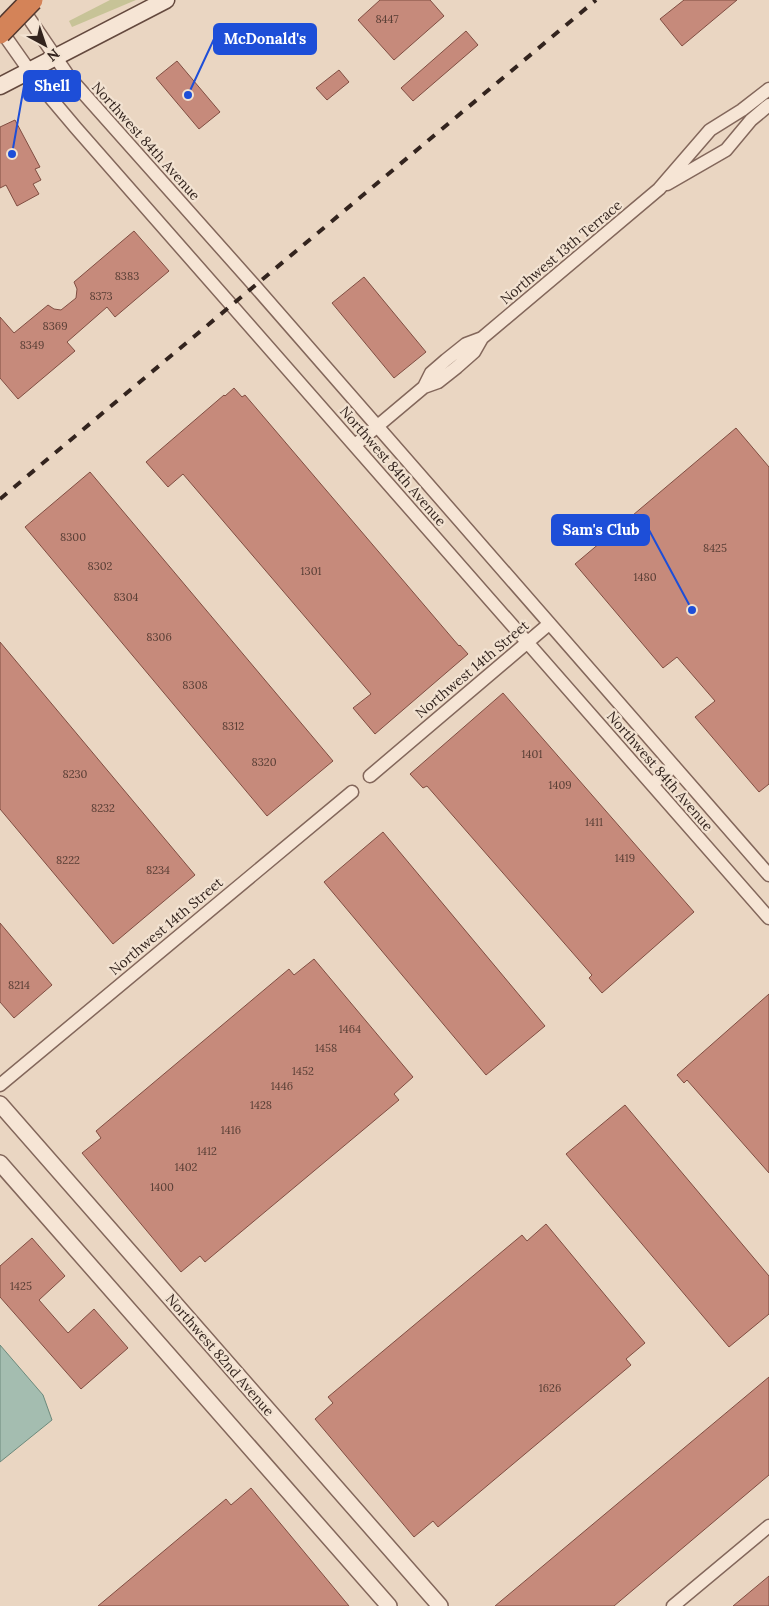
<svg xmlns="http://www.w3.org/2000/svg" width="769" height="1606" font-family="Lora,serif">
	<rect width="100%" height="100%" fill="#ead6c2"/>
	<path fill="#c7c397" d="M110 0H136L72 27 69 21Z"/>
	<path fill="#a4bdb0" stroke="#6c8a7c" d="M0 1345 43 1395 52 1420 0 1462Z"/>
	<path fill="#c68a7b" stroke="#804e42" d="M380 0H430L444 16 394 60 358 20Z
		M684 0H737L682 46 660 19Z
		M466 31 478 45 413 101 401 88Z
		M177 61 220 112 199 129 156 78Z
		M339 70 349 82 327 100 316 88Z
		M15 120 40 167 35 169 41 180 33 184 39 194 17 206 6 185 0 188V127Z
		M134 231 169 271 115 317 107 307 67 342 75 351 18 399 0 378V317L14 333 48 305 54 309 61 310 76 298 77 289 74 282Z
		M364 277 426 352 394 378 332 303Z
		M234 388 242 397 245 395 459 646 460 645 468 654 375 734 353 708 371 694 183 474 168 487 146 462 224 395 225 396Z
		M736 428 769 467V784L759 792 695 717 715 701 677 657 663 668 575 564Z
		M90 472 333 761 267 816 25 527Z
		M0 642 195 875 113 944 0 809Z
		M503 693 694 912 602 993 589 978 592 975 427 786 423 788 410 774Z
		M383 832 545 1026 486 1075 324 882Z
		M0 923 52 985 14 1018 0 1002Z
		M314 959 413 1077 394 1094 399 1100 205 1262 200 1256 181 1272 82 1153 101 1138 96 1131 289 969 294 975Z
		M769 994V1173L687 1080 684 1083 677 1075Z
		M625 1105 769 1276V1314L729 1347 566 1154Z
		M546 1224 645 1343 626 1359 631 1365 438 1527 433 1521 414 1537 315 1419 333 1403 328 1397 522 1235 527 1241Z
		M32 1238 65 1276 39 1300 68 1333 94 1309 128 1348 81 1389 0 1297V1266Z
		M769 1377V1475L614 1606H495Z
		M251 1488 349 1606H98L226 1499 231 1505Z
		M769 1576V1606H733Z"/>
	<g fill="none" stroke-linecap="round" stroke-linejoin="round">
		<g stroke="#83675b" stroke-width="15">
			<path id="minor" d="M22 8 69 77 254 285 769 875
				M0 29 38 83 76 128 769 918
				M667 184 726 150 751 120 769 105
				M424 387 431 373 446 360 466 344 482 338
				M355 445 424 387 438 382 457 367 474 352 482 338 659 189 710 130 742 110 769 89
				M370 776 549 624
				M652 784 674 766
				M0 1085 352 792
				M673 1606 769 1526"/>
		</g>
		<g stroke="#83675b" stroke-width="18">
			<path id="tertiary" d="M0 1104 440 1606
				M0 1163 389 1606"/>
		</g>
		<g stroke="#64493e" stroke-width="19">
			<path id="secondary" d="M0 86 166 0"/>
		</g>
		<use href="#minor" stroke="#f6e5d5" stroke-width="12"/>
		<use href="#tertiary" stroke="#f6e5d5" stroke-width="15"/>
		<use href="#secondary" stroke="#f6e5d5" stroke-width="16"/>
		<path stroke="#33241e" stroke-width="4" stroke-dasharray="9 9" stroke-linecap="butt" d="M0 499 596 0"/>
		<g stroke="#51372f" stroke-width="24" stroke-linecap="butt">
			<path id="motorway-bridge" d="M0 33 32 0"/>
		</g>
		<use href="#motorway-bridge" stroke="#d48358" stroke-width="21"/>
	</g>
	<g text-anchor="middle" stroke-width="4.5" stroke-linejoin="round" paint-order="stroke">
		<g font-size="11" fill="#583e35">
			<text x="387" y="23">8447</text>
			<text x="127" y="280">8383</text>
			<text x="101" y="300">8373</text>
			<text x="55" y="330">8369</text>
			<text x="32" y="349">8349</text>
			<text x="73" y="541">8300</text>
			<text x="715" y="552">8425</text>
			<text x="100" y="570">8302</text>
			<text x="311" y="575">1301</text>
			<text x="645" y="581">1480</text>
			<text x="126" y="601">8304</text>
			<text x="159" y="641">8306</text>
			<text x="195" y="689">8308</text>
			<text x="233" y="730">8312</text>
			<text x="532" y="758">1401</text>
			<text x="264" y="766">8320</text>
			<text x="75" y="778">8230</text>
			<text x="560" y="789">1409</text>
			<text x="103" y="812">8232</text>
			<text x="594" y="826">1411</text>
			<text x="625" y="862">1419</text>
			<text x="68" y="864">8222</text>
			<text x="158" y="874">8234</text>
			<text x="19" y="989">8214</text>
			<text x="350" y="1033">1464</text>
			<text x="326" y="1052">1458</text>
			<text x="303" y="1075">1452</text>
			<text x="282" y="1090">1446</text>
			<text x="261" y="1109">1428</text>
			<text x="231" y="1134">1416</text>
			<text x="207" y="1155">1412</text>
			<text x="186" y="1171">1402</text>
			<text x="162" y="1191">1400</text>
			<text x="21" y="1290">1425</text>
			<text x="550" y="1392">1626</text>
		</g>
		<g font-size="14" fill="#33241e" stroke="#f2e2d1">
			<text transform="translate(146 141) rotate(48)" y="5">Northwest 84th Avenue</text>
			<text transform="translate(561 252) rotate(-40)" y="5">Northwest 13th Terrace</text>
			<text transform="translate(393 466) rotate(49)" y="5">Northwest 84th Avenue</text>
			<text transform="translate(472 669) rotate(-40)" y="5">Northwest 14th Street</text>
			<text transform="translate(660 771) rotate(49)" y="5">Northwest 84th Avenue</text>
			<text transform="translate(166 926) rotate(-40)" y="5">Northwest 14th Street</text>
			<text transform="translate(220 1355) rotate(49)" y="5">Northwest 82nd Avenue</text>
		</g>
	</g>
	<path fill="none" stroke="#1d4ed8" stroke-width="2" d="M188 95L214 39M12 154L24 86M692 610L649 530"/>
	<g fill="#1d4ed8" stroke="#f2e2d1" stroke-width="2">
		<circle cx="188" cy="95" r="5"/>
		<circle cx="12" cy="154" r="5"/>
		<circle cx="692" cy="610" r="5"/>
	</g>
	<g fill="#1d4ed8" stroke="#1d4ed8" stroke-width="2">
		<rect x="214" y="24" width="102" height="30" rx="5"/>
		<rect x="24" y="71" width="56" height="30" rx="5"/>
		<rect x="552" y="515" width="97" height="30" rx="5"/>
	</g>
	<g font-size="15" text-anchor="middle" font-weight="bold" fill="#fff">
		<text x="265" y="44">McDonald's</text>
		<text x="52" y="91">Shell</text>
		<text x="601" y="535">Sam's Club</text>
	</g>
	<g transform="translate(45 45) rotate(140)" stroke="#f2e2d1" stroke-width="4" paint-order="stroke">
	<path d="M0-4L9 19L0 12L-9 19Z" fill="#33241e"/>
	<text y="-8" font-size="14" font-weight="bold" text-anchor="middle" fill="#33241e">N</text>
	</g>
</svg>
